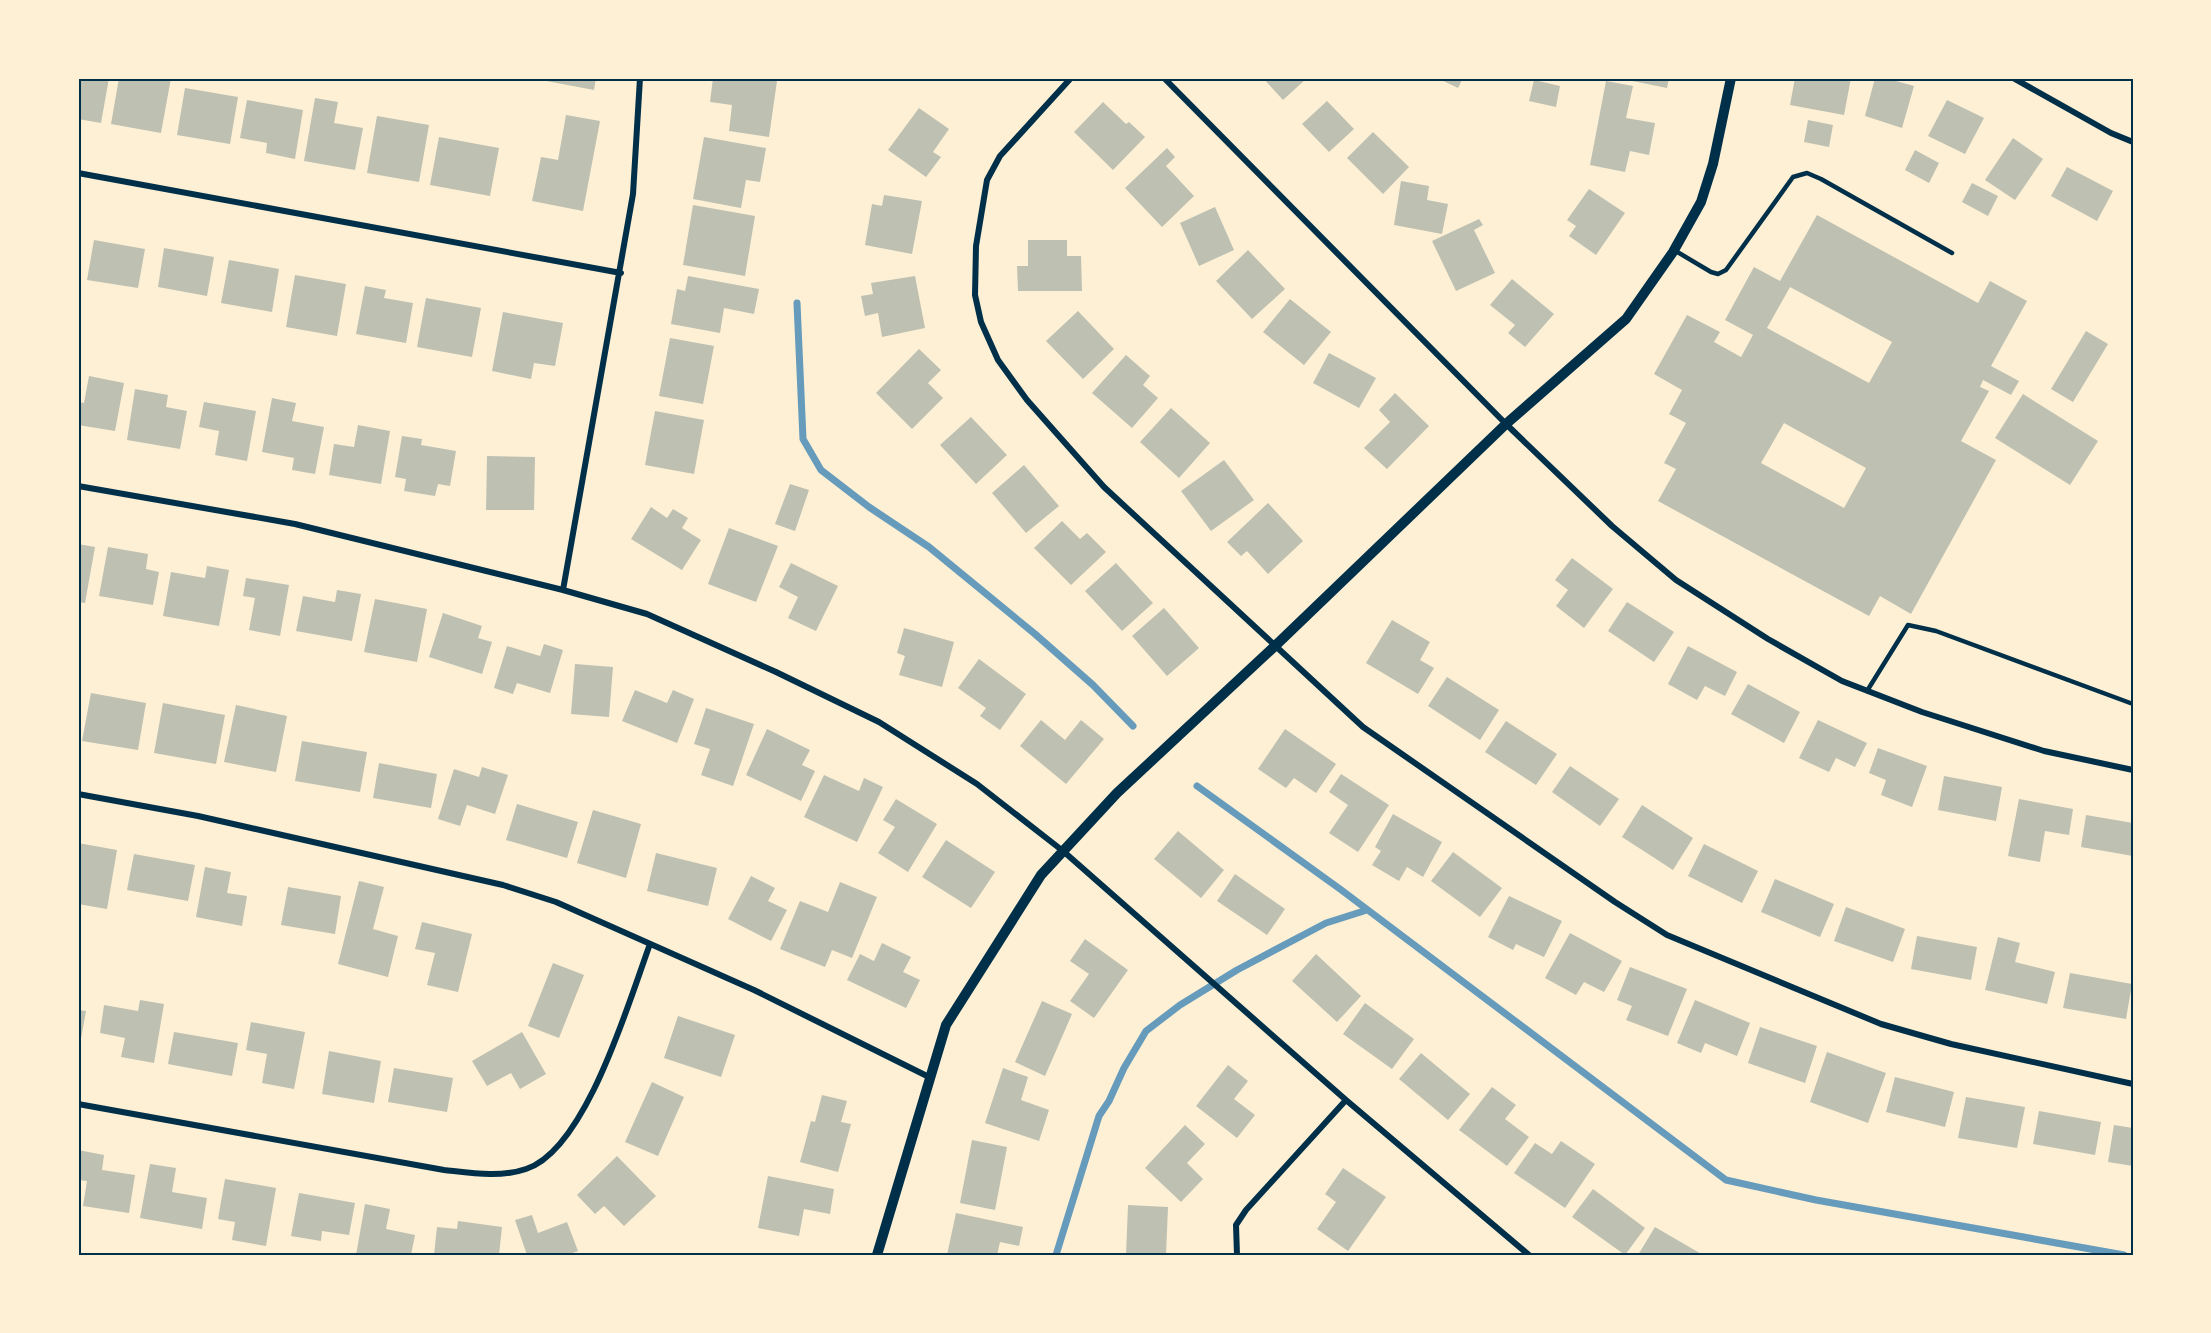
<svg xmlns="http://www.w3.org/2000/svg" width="2211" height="1333" font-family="'IBM Plex Sans',sans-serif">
	<rect width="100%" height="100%" fill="#fdf0d5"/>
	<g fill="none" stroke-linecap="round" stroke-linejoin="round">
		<path stroke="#669bbc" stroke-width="7" d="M797 303 803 439 821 470 869 507 929 547 1035 634 1093 685 1133 726
			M1197 786 1340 889 1726 1180 1816 1200 2124 1255
			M1056 1255 1099 1116 1109 1101 1124 1068 1146 1031 1180 1005 1237 970 1326 923 1367 910"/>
	</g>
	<path fill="#bec0b2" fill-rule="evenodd" d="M78 78H109L101 123 78 119Z
		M119 78H171L161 133 111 124Z
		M542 78H596L594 90 541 80Z
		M713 78H755L777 81 769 137 729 131 732 105 710 102Z
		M1263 78H1307L1283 100Z
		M1437 78H1463L1458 88Z
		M1618 78H1669L1667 88Z
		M1795 78H1851L1844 115 1790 105Z
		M1875 78H1885L1914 86 1902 128 1865 116Z
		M1534 80 1560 86 1556 107 1529 101Z
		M1606 81 1633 86 1626 118 1655 123 1649 155 1630 151 1625 172 1590 165Z
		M185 88 238 97 230 144 177 135Z
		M315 98 338 102 334 123 363 128 355 170 304 161Z
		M247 100 303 110 295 159 266 153 267 143 240 138Z
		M1947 100 1984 118 1965 154 1928 136Z
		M1327 101 1354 129 1329 152 1302 124Z
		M1103 102 1126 124 1129 122 1145 137 1113 170 1074 132Z
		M919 108 949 129 933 152 941 157 926 177 888 150Z
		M566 115 600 121 583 211 532 201 541 157 558 160Z
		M377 116 429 125 419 182 367 173Z
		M1808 120 1833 125 1829 147 1804 142Z
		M1373 132 1409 167 1383 194 1347 158Z
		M439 137 499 148 490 196 430 185Z
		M704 137 766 148 760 182 746 180 741 208 693 199Z
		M2013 138 2043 159 2015 200 1985 180Z
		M1167 148 1175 157 1166 166 1194 196 1162 227 1125 188Z
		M1915 150 1939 163 1929 183 1905 170Z
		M2067 167 2113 191 2097 221 2051 196Z
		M1401 181 1429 186 1427 200 1448 204 1442 234 1394 225Z
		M1972 183 1998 196 1988 216 1962 202Z
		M1589 189 1625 213 1596 255 1569 236 1576 226 1567 220Z
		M884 195 922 201 912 254 865 245 872 204 882 206Z
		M693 205 755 216 745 276 683 265Z
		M1215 207 1234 250 1199 266 1180 223Z
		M1817 215 1978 303 1990 281 2027 301 1991 366 2019 381 2011 395 1983 380 1980 387 1989 391 1961 441 1996 460 1911 614 1880 596 1869 616 1658 501 1676 469 1664 463 1686 423 1669 414 1682 390 1654 374 1687 315 1720 332 1714 342 1741 357 1753 335 1725 320 1754 267 1780 281ZM1790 287 1892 342 1869 383 1767 328ZM1784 423 1866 468 1844 508 1761 463Z
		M1479 219 1483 225 1474 230 1495 273 1456 291 1432 241Z
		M94 240 145 249 138 288 87 280Z
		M1028 240H1067V256H1081L1082 291H1018L1017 266H1028Z
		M164 248 214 257 207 296 158 287Z
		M1248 250 1285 289 1252 319 1216 281Z
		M229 260 279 269 272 312 221 303Z
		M295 275 346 284 337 336 286 327Z
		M688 276 759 289 754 314 724 308 720 333 671 324 677 289 685 291Z
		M915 276 925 328 882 337 878 313 865 316 861 296 873 294 871 283Z
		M1512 279 1554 314 1525 347 1508 333 1515 325 1490 305Z
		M365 286 386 290 384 298 413 303 406 343 356 334Z
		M426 298 481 308 472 357 417 347Z
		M1290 299 1331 332 1304 365 1263 332Z
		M1078 311 1114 349 1083 379 1046 341Z
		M503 312 563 323 555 366 534 363 531 379 492 371Z
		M2086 331 2108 344 2073 402 2051 389Z
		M670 338 714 346 703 404 659 396Z
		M919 349 941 370 928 383 943 398 912 429 876 393Z
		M1329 353 1376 378 1359 408 1313 383Z
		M1126 355 1150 376 1143 385 1158 398 1132 428 1092 393Z
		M89 376 124 383 115 431 78 425V402L84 403Z
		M135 389 168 395 166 407 187 411 180 449 127 440Z
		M1395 393 1429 426 1387 469 1364 448 1390 422 1379 410Z
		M2023 394 2098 441 2070 485 1995 438Z
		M272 398 296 403 292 421 324 427 315 474 292 470 294 458 262 452Z
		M204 402 256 411 247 461 215 455 219 431 199 427Z
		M1171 408 1210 443 1179 478 1140 442Z
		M655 411 704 420 694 474 645 465Z
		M971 417 1007 455 976 484 940 445Z
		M358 425 390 431 381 484 329 475 334 444 354 447Z
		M402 436 422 439 421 445 456 451 450 486 438 484 435 496 404 491 406 479 395 477Z
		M487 456 535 457 534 510H486Z
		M1224 460 1254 500 1211 531 1181 491Z
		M1024 465 1059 506 1026 533 992 493Z
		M790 484 809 490 795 531 775 524Z
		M1268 503 1303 541 1268 574 1247 551 1241 556 1227 542Z
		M651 507 667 518 673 509 688 518 682 528 701 540 682 570 631 539Z
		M1062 521 1080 539 1087 533 1106 552 1071 585 1034 548Z
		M729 528 778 546 756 602 708 584Z
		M78 544 95 547 85 603 78 602Z
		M108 547 148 554 146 569 159 572 153 605 99 596Z
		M1572 558 1613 589 1584 628 1556 606 1568 590 1555 580Z
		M791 563 838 586 816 631 788 618 798 597 779 587Z
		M1116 563 1153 603 1122 631 1085 591Z
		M207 566 229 570 219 626 163 616 171 572 205 578Z
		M246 578 289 585 280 636 249 630 255 598 243 596Z
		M337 590 361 594 352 641 296 631 303 596 335 602Z
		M375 599 427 609 417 662 364 652Z
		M1627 602 1674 632 1654 662 1608 631Z
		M1164 608 1199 648 1167 676 1132 636Z
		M443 613 482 626 478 638 492 642 482 674 429 657Z
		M1392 620 1430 642 1420 660 1434 668 1418 694 1366 663Z
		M904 628 954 642 942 687 899 675 905 656 897 653Z
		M544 644 563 650 550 693 517 683 513 694 494 688 507 646 540 656Z
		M1688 646 1737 672 1725 696 1705 686 1697 700 1668 684Z
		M979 659 1026 694 1000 730 980 716 986 708 958 688Z
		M575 664 613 667 609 717 571 714Z
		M1447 677 1499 710 1480 740 1428 706Z
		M1748 684 1800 712 1784 743 1731 714Z
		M635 690 667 703 673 690 694 699 677 743 622 721Z
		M91 693 146 703 138 750 82 741Z
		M163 703 225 715 216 764 154 753Z
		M236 705 287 716 276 772 224 762Z
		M706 708 754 724 733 786 701 775 710 749 694 744Z
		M1041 720 1065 740 1081 720 1104 739 1066 784 1020 746Z
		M1818 720 1867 743 1855 767 1836 758 1829 772 1799 758Z
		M1506 721 1557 754 1536 785 1485 752Z
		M767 729 810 750 802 765 815 771 801 801 746 775Z
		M1285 729 1336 764 1316 793 1294 778 1286 788 1258 769Z
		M302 741 367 752 360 792 295 781Z
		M1878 748 1927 766 1912 807 1881 795 1886 780 1869 773Z
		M379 763 437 774 431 808 373 798Z
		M1570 766 1619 799 1600 826 1552 792Z
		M482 767 508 775 495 814 467 805 460 826 438 819 454 769 479 777Z
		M1341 774 1389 805 1358 852 1329 833 1348 805 1329 792Z
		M824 775 859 791 864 778 883 787 857 842 804 817Z
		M1944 776 2002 787 1996 821 1938 810Z
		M896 799 937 824 908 872 878 853 895 827 883 820Z
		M2019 799 2073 809 2069 835 2045 831 2040 862 2008 856Z
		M517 804 578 822 567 858 506 840Z
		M1642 805 1693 838 1673 870 1622 837Z
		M593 810 641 824 626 878 577 863Z
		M1393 814 1442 842 1423 877 1407 867 1399 881 1372 865 1381 851 1375 847Z
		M2086 815 2133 823V856L2081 847Z
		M1178 831 1224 870 1201 898 1154 859Z
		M946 840 995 872 971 908 922 877Z
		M78 843 117 850 107 909 78 904Z
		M1704 844 1758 871 1742 903 1688 876Z
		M1453 852 1502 888 1480 917 1431 881Z
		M656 853 717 868 708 906 647 891Z
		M134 854 195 865 188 901 127 890Z
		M205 867 231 872 227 893 247 896 242 926 196 917Z
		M1235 874 1285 909 1267 935 1217 901Z
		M751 876 775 888 768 901 787 910 771 941 728 919Z
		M1775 879 1834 904 1820 937 1761 912Z
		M359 881 384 887 373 929 398 936 388 977 338 964Z
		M840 882 877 897 852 958 832 950 825 967 780 949 800 901 828 912Z
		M288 887 341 896 335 934 281 925Z
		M1509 896 1562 921 1544 957 1516 944 1513 950 1488 937Z
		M1846 907 1905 929 1893 962 1834 941Z
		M422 922 472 934 458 992 427 985 435 953 415 949Z
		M1570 933 1622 961 1604 992 1584 982 1576 995 1545 978Z
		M1917 936 1977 947 1971 980 1911 969Z
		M1998 937 2020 943 2015 962 2055 972 2047 1004 1985 990Z
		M1085 939 1128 970 1094 1018 1070 1001 1089 974 1070 961Z
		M882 943 911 957 903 972 920 980 906 1008 847 980 860 954 874 961Z
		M1316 954 1361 996 1337 1022 1292 981Z
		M553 963 584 975 559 1038 528 1026Z
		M1630 967 1687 989 1668 1036 1626 1020 1632 1006 1617 1000Z
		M2070 973 2132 984 2126 1019 2063 1008Z
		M140 1000 164 1004 154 1063 121 1057 125 1038 100 1033 104 1005 138 1011Z
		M1695 1000 1750 1023 1737 1056 1705 1043 1701 1053 1677 1043Z
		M1042 1001 1072 1014 1045 1076 1015 1062Z
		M1365 1003 1414 1039 1392 1069 1343 1034Z
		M78 1010 86 1011 80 1044 78 1043Z
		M678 1016 735 1035 721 1077 664 1058Z
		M251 1022 305 1032 294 1089 262 1083 267 1054 246 1050Z
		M1760 1027 1817 1046 1805 1083 1748 1063Z
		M174 1032 238 1043 232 1076 168 1064Z
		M522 1032 546 1074 520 1089 511 1073 487 1086 472 1061Z
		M329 1051 381 1061 374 1103 322 1094Z
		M1827 1052 1886 1073 1868 1123 1810 1102Z
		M1421 1053 1470 1094 1448 1120 1399 1079Z
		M1228 1065 1248 1081 1234 1099 1255 1115 1237 1138 1196 1106Z
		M394 1068 453 1078 447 1112 388 1102Z
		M1003 1068 1028 1077 1021 1100 1049 1110 1039 1141 985 1123Z
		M1895 1077 1954 1092 1945 1127 1886 1112Z
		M652 1082 684 1097 658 1156 625 1142Z
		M1492 1087 1516 1105 1505 1119 1529 1137 1507 1166 1459 1130Z
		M822 1095 847 1101 841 1122 851 1124 838 1172 800 1162 811 1121 815 1122Z
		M1966 1097 2025 1107 2017 1148 1958 1138Z
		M2039 1111 2101 1122 2095 1155 2033 1144Z
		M1185 1125 1205 1144 1187 1163 1203 1179 1181 1202 1145 1168Z
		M2114 1125 2133 1128V1166L2108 1162Z
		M972 1140 1007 1147 995 1210 960 1203Z
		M1561 1141 1595 1164 1565 1208 1514 1173 1535 1143 1552 1154Z
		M78 1150 104 1155 102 1170 135 1175 129 1213 83 1206 87 1181 78 1180Z
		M617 1156 656 1196 624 1226 604 1206 595 1214 577 1195Z
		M150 1164 176 1168 172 1192 207 1198 202 1229 140 1218Z
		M1343 1168 1386 1197 1348 1251 1317 1229 1336 1202 1325 1194Z
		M768 1176 834 1189 830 1214 804 1209 799 1236 758 1228Z
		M225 1179 276 1188 266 1246 232 1240 235 1222 218 1219Z
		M1593 1189 1645 1228 1625 1255 1572 1217Z
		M299 1193 355 1203 349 1235 322 1231 321 1241 291 1236Z
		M365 1204 390 1209 386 1229 415 1235 411 1255H356Z
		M1128 1205 1168 1207 1166 1255H1126Z
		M956 1213 1023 1227 1019 1246 1000 1242 997 1255H947Z
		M532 1215 538 1233 567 1222 578 1251 567 1255H527L515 1220Z
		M458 1221 502 1227 499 1255H434L437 1227 457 1229Z
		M1655 1227 1703 1255H1638Z"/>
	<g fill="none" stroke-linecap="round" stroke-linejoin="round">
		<path stroke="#003049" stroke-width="4.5" d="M1674 250 1711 272 1718 274 1726 270 1793 177 1807 173 1821 179 1952 253
			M1867 691 1908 625 1936 631 2133 704"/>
		<path stroke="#003049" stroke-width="6" d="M1071 78 1000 156 987 180 976 246 975 295 981 322 998 360 1027 400 1104 487 1363 727 1615 902 1667 935 1881 1024 1951 1044 2133 1084
			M1164 78 1506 424 1612 526 1676 580 1768 639 1842 681 1922 712 2044 751 2133 770
			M2013 78 2111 133 2133 142
			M78 173 621 273
			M78 486 295 524 563 590 647 614 776 672 879 722 977 784 1063 851 1346 1100 1529 1255
			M563 590 633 194 640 78
			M78 794 198 816 503 885 556 902 754 990 931 1078
			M78 1104 444 1170C471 1173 500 1178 526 1169 586 1150 629 1001 650 944
			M1237 1255 1236 1225 1246 1210 1346 1100"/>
		<path stroke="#003049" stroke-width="10" d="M877 1255 946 1025 1041 875 1117 793 1275 646 1506 424 1626 319 1673 252 1701 202 1713 164 1731 78"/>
	</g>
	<rect width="2211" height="1333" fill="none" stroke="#fdf0d5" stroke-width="159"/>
	<rect x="80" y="80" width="2052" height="1174" fill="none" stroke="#003049" stroke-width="2"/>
</svg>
